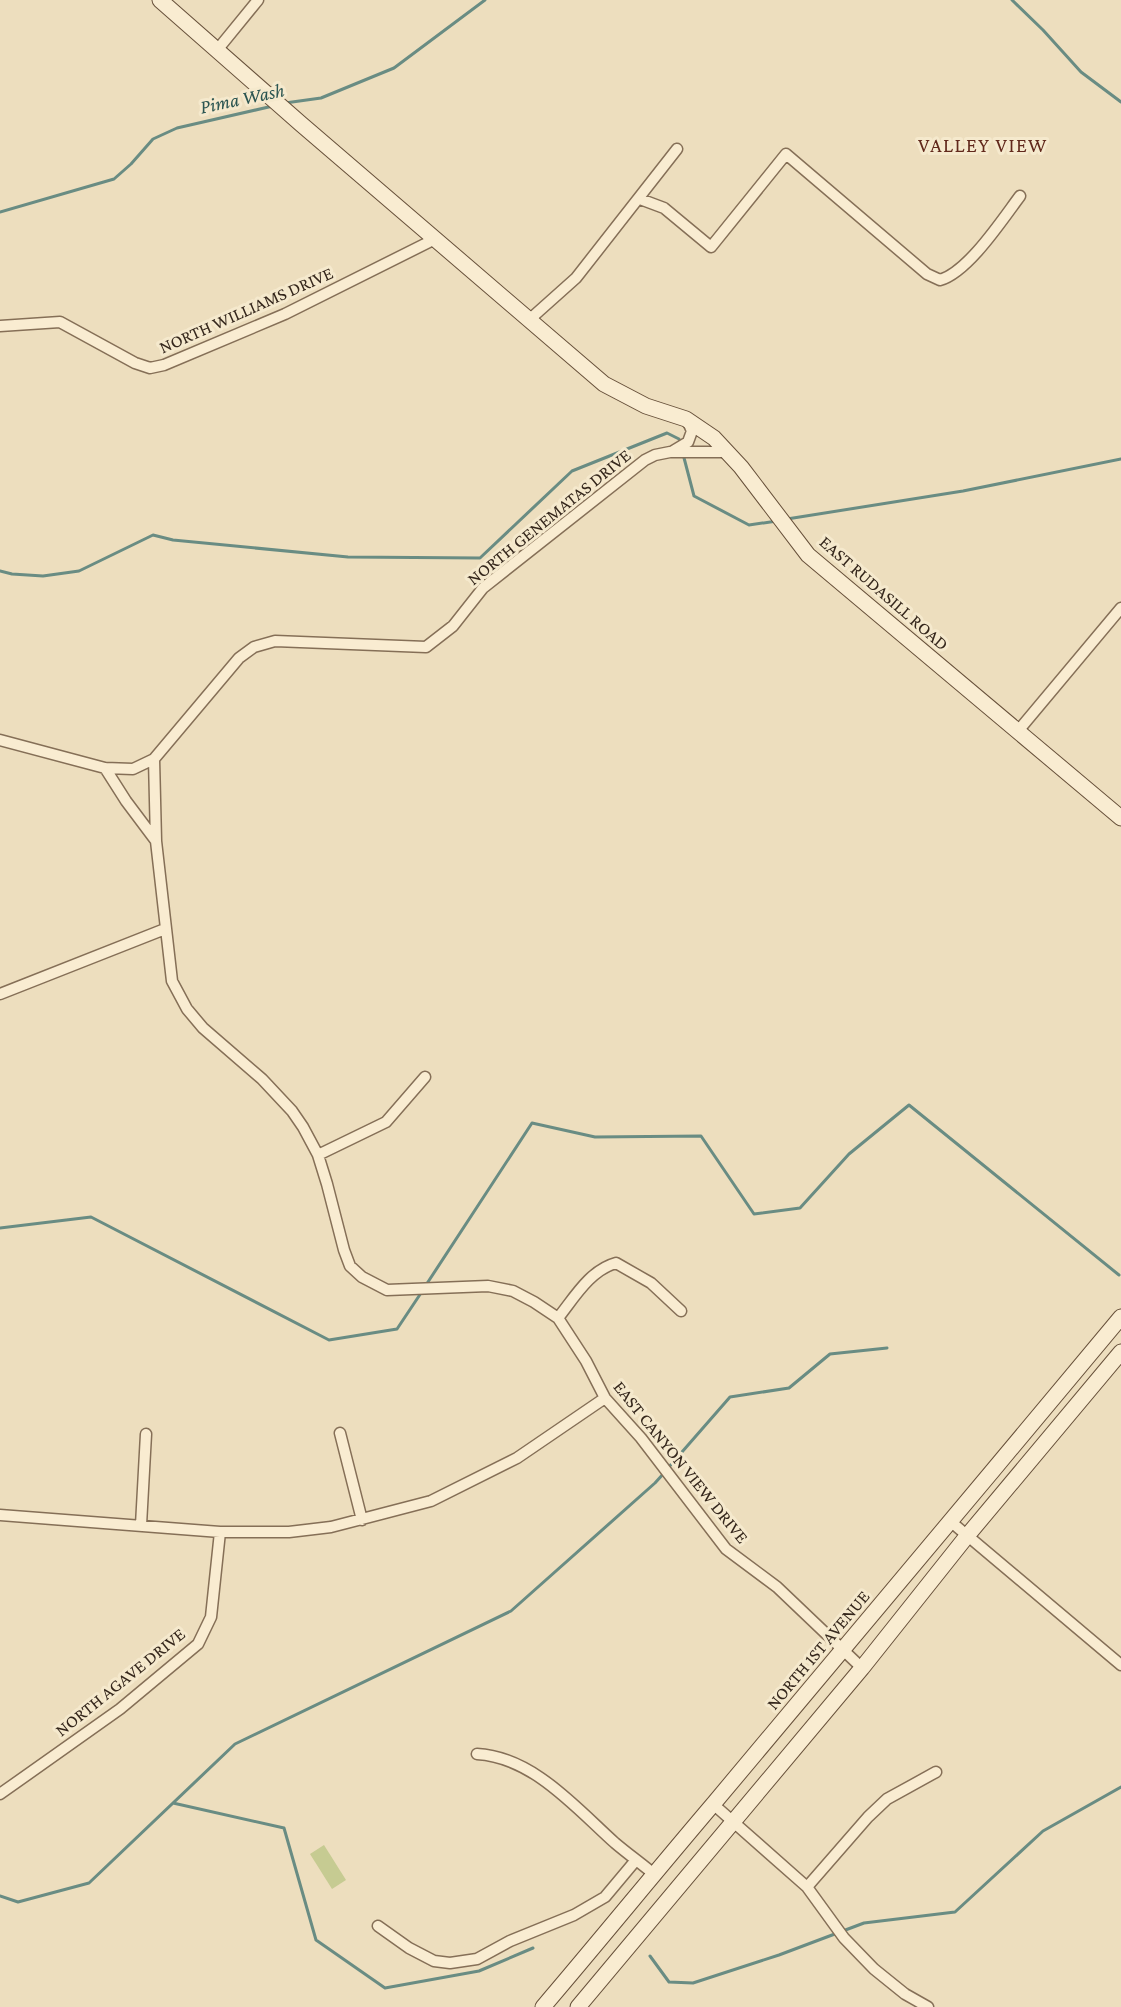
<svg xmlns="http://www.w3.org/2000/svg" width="1121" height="2007" font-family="'Crimson Pro',serif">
	<rect width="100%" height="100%" fill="#eddebe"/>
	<path fill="#c6cb92" d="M324 1845 346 1880 332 1889 310 1854Z"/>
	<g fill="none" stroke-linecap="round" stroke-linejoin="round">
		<path stroke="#698c83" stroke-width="3" d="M1012 0 1043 30 1081 72 1121 102
			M285 103 321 98 394 68 485 0
			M0 212 114 179 131 164 153 139 177 128 273 106
			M683 454 694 496 749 525 777 521
			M787 519 963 491 1121 459
			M0 571 12 574 43 576 79 571 153 535 173 540 348 557 480 558 572 471 667 433 679 439 681 444
			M0 1228 91 1217 329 1340 397 1329 421 1293
			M426 1285 532 1123 595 1137 701 1136 754 1214 800 1208 849 1154 909 1105 1119 1275
			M668 1468 730 1397 789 1388 830 1354 887 1348
			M173 1803 284 1828 316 1940 385 1988 479 1971 533 1948
			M0 1896 18 1902 89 1883 235 1744 511 1611 655 1483 664 1473
			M650 1956 669 1982 693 1983 779 1955 864 1923 955 1912 1043 1831 1121 1787"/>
		<g stroke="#856f57" stroke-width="13">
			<path id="street" d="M218 49 258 0
				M640 199 664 208 711 247 786 154 927 274 940 280C968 272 1002 220 1020 196
				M529 320 576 278 677 149
				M0 326 60 322 135 363 150 368 164 365 285 314 435 239
				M673 451 688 442 692 431 687 420
				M1018 731 1121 608
				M0 740 105 768 133 769 154 759 239 658 254 647 275 641 426 647 453 626 483 588 645 460 655 455 670 452H727
				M154 759 156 841 172 981 187 1009 203 1028 262 1079 292 1111 303 1127 318 1155 327 1184 344 1250 350 1266 362 1277 387 1290 488 1286 513 1291 534 1302 558 1318 586 1361 605 1398 641 1438 726 1549 777 1587 862 1668
				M105 768 126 801 156 841
				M0 994 165 929
				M318 1155 386 1122 425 1077
				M558 1318C574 1298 590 1270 616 1263L651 1283 681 1311
				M340 1433 362 1520
				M0 1515 220 1532H289L331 1527 431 1501 517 1458 605 1398
				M950 1521 1121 1665
				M141 1525 146 1434
				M477 1754C533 1757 576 1808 615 1843 628 1854 642 1864 655 1875
				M0 1794 120 1709 198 1644 211 1617 220 1532
				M713 1804 807 1887 844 1938 874 1969 905 1994 928 2007
				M807 1887 868 1817 887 1799 936 1772
				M378 1926 409 1948 434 1961 450 1963 477 1959 510 1941 574 1915 605 1897 636 1860"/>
		</g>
		<g stroke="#67503a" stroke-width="17">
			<path id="secondary" d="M160 0 301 124 604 384 646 406 686 419 714 438 741 467 808 555 1121 818
				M543 2007C601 1939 657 1870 715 1802 850 1641 986 1479 1121 1317
				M578 2007 862 1668 967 1536 1121 1352"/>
		</g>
		<use href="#street" stroke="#f9ecd1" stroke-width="10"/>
		<use href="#secondary" stroke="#f9ecd1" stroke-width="15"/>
	</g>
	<g text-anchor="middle" stroke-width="6" stroke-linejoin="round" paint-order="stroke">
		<g font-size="18" fill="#35271c" stroke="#f5e9cd">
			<text transform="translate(246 310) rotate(-24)" y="6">NORTH WILLIAMS DRIVE</text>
			<text transform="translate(549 517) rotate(-39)" y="6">NORTH GENEMATAS DRIVE</text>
			<text transform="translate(884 593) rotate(41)" y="6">EAST RUDASILL ROAD</text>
			<text transform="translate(681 1462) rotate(51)" y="6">EAST CANYON VIEW DRIVE</text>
			<text transform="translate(818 1650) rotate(-50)" y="6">NORTH 1ST AVENUE</text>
			<text transform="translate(120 1682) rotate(-39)" y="6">NORTH AGAVE DRIVE</text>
		</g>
		<g font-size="20" font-style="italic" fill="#2b5551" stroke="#f5e9cd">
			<text transform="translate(242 98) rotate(-12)" y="7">Pima Wash</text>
		</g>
		<g font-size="20" letter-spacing="1.5" fill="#61281b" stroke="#f5e9cd">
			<text x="983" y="152">VALLEY VIEW</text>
		</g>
	</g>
</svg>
